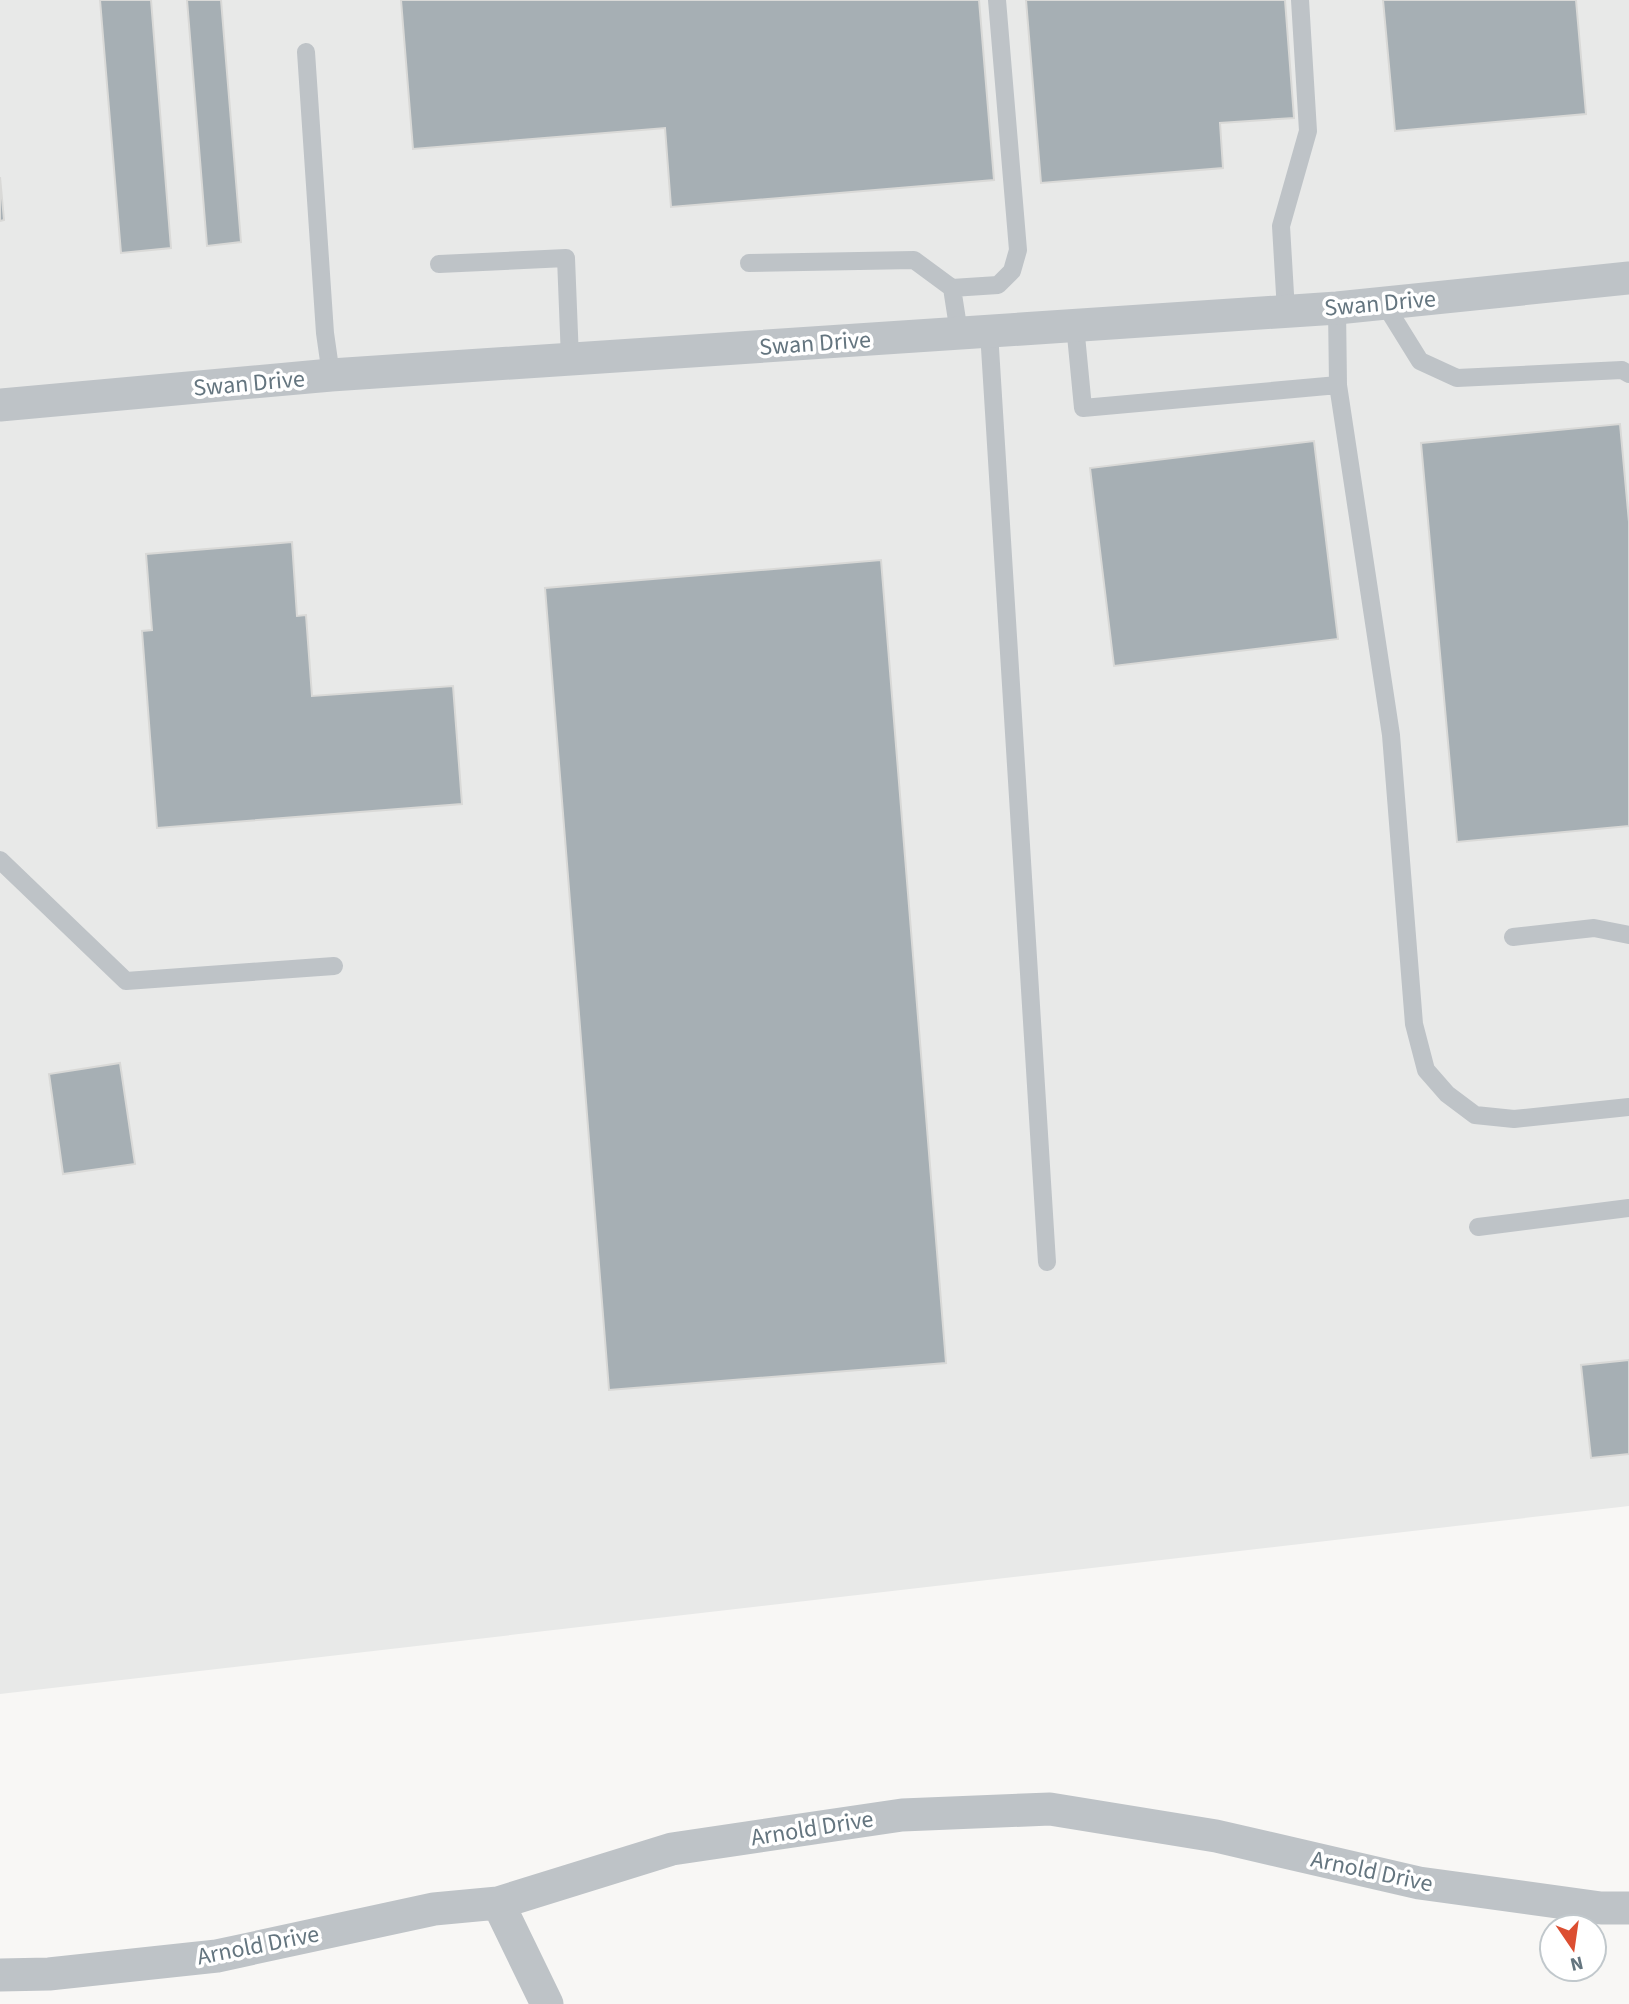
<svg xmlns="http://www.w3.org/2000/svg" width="1629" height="2004" font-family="'Source Sans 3',sans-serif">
	<rect width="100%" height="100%" fill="#f8f7f5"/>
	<path fill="#e8e9e8" d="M0 0H1629V1506L0 1694Z"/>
	<path fill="#a6afb4" stroke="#d9d9d7" stroke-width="2" d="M100 0H151L171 248 121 253Z
		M187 0H221L241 242 207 246Z
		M401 0H979L994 180 671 207 665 128 413 149Z
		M1026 0H1285L1294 118 1220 123 1223 168 1041 183Z
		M1383 0H1576L1586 114 1395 131Z
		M0 177 4 220 0 221Z
		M1620 424 1629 522V826L1457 842 1421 443Z
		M1314 441 1338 639 1114 666 1090 468Z
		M292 542 297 616 306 615 312 696 453 686 462 804 157 828 142 631 152 630 146 554Z
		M881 560 946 1363 609 1390 545 588Z
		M120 1063 135 1164 63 1174 49 1074Z
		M1629 1360V1454L1591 1458 1581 1365Z"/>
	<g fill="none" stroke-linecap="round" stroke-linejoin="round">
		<path stroke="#bec3c7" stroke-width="18" d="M306 52 325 333 331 375
			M749 263 914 260 952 288 959 333
			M439 264 566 258 570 359
			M952 288 998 285 1012 271 1018 250 997 0
			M1384 303 1420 361 1457 378 1622 370 1629 374
			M1286 311 1281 226 1308 131 1300 0
			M1075 325 1083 408 1338 385 1337 308
			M989 332 1047 1262
			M1338 385 1391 735 1414 1024 1426 1070 1447 1094 1475 1115 1514 1119 1629 1107
			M0 860 126 981 334 966
			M1513 937 1594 928 1629 935
			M1478 1227 1629 1208"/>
		<path stroke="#bec3c7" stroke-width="33" d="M0 405 331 375 1337 308 1629 278
			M498 1903 547 2004
			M0 1975 49 1974 217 1956 434 1909 498 1903 672 1849 902 1815 1050 1809 1216 1836 1419 1883 1601 1908H1629"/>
	</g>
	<g text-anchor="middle" stroke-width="7" stroke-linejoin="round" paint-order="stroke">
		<g font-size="24" fill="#64757f" stroke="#fff">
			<text transform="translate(1380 303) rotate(-5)" y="8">Swan Drive</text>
			<text transform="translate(815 343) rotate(-4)" y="8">Swan Drive</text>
			<text transform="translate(249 383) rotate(-5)" y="8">Swan Drive</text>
			<text transform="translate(812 1828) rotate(-9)" y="8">Arnold Drive</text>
			<text transform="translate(1372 1871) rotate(12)" y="8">Arnold Drive</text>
			<text transform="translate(258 1945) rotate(-11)" y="8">Arnold Drive</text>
		</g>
	</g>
	<g transform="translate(1573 1948) rotate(167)"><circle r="33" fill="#ffffff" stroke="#c1c8cc" stroke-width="2"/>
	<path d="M0-5L12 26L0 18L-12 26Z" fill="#dc4e31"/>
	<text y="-10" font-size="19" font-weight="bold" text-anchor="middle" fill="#64757f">N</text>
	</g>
</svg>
